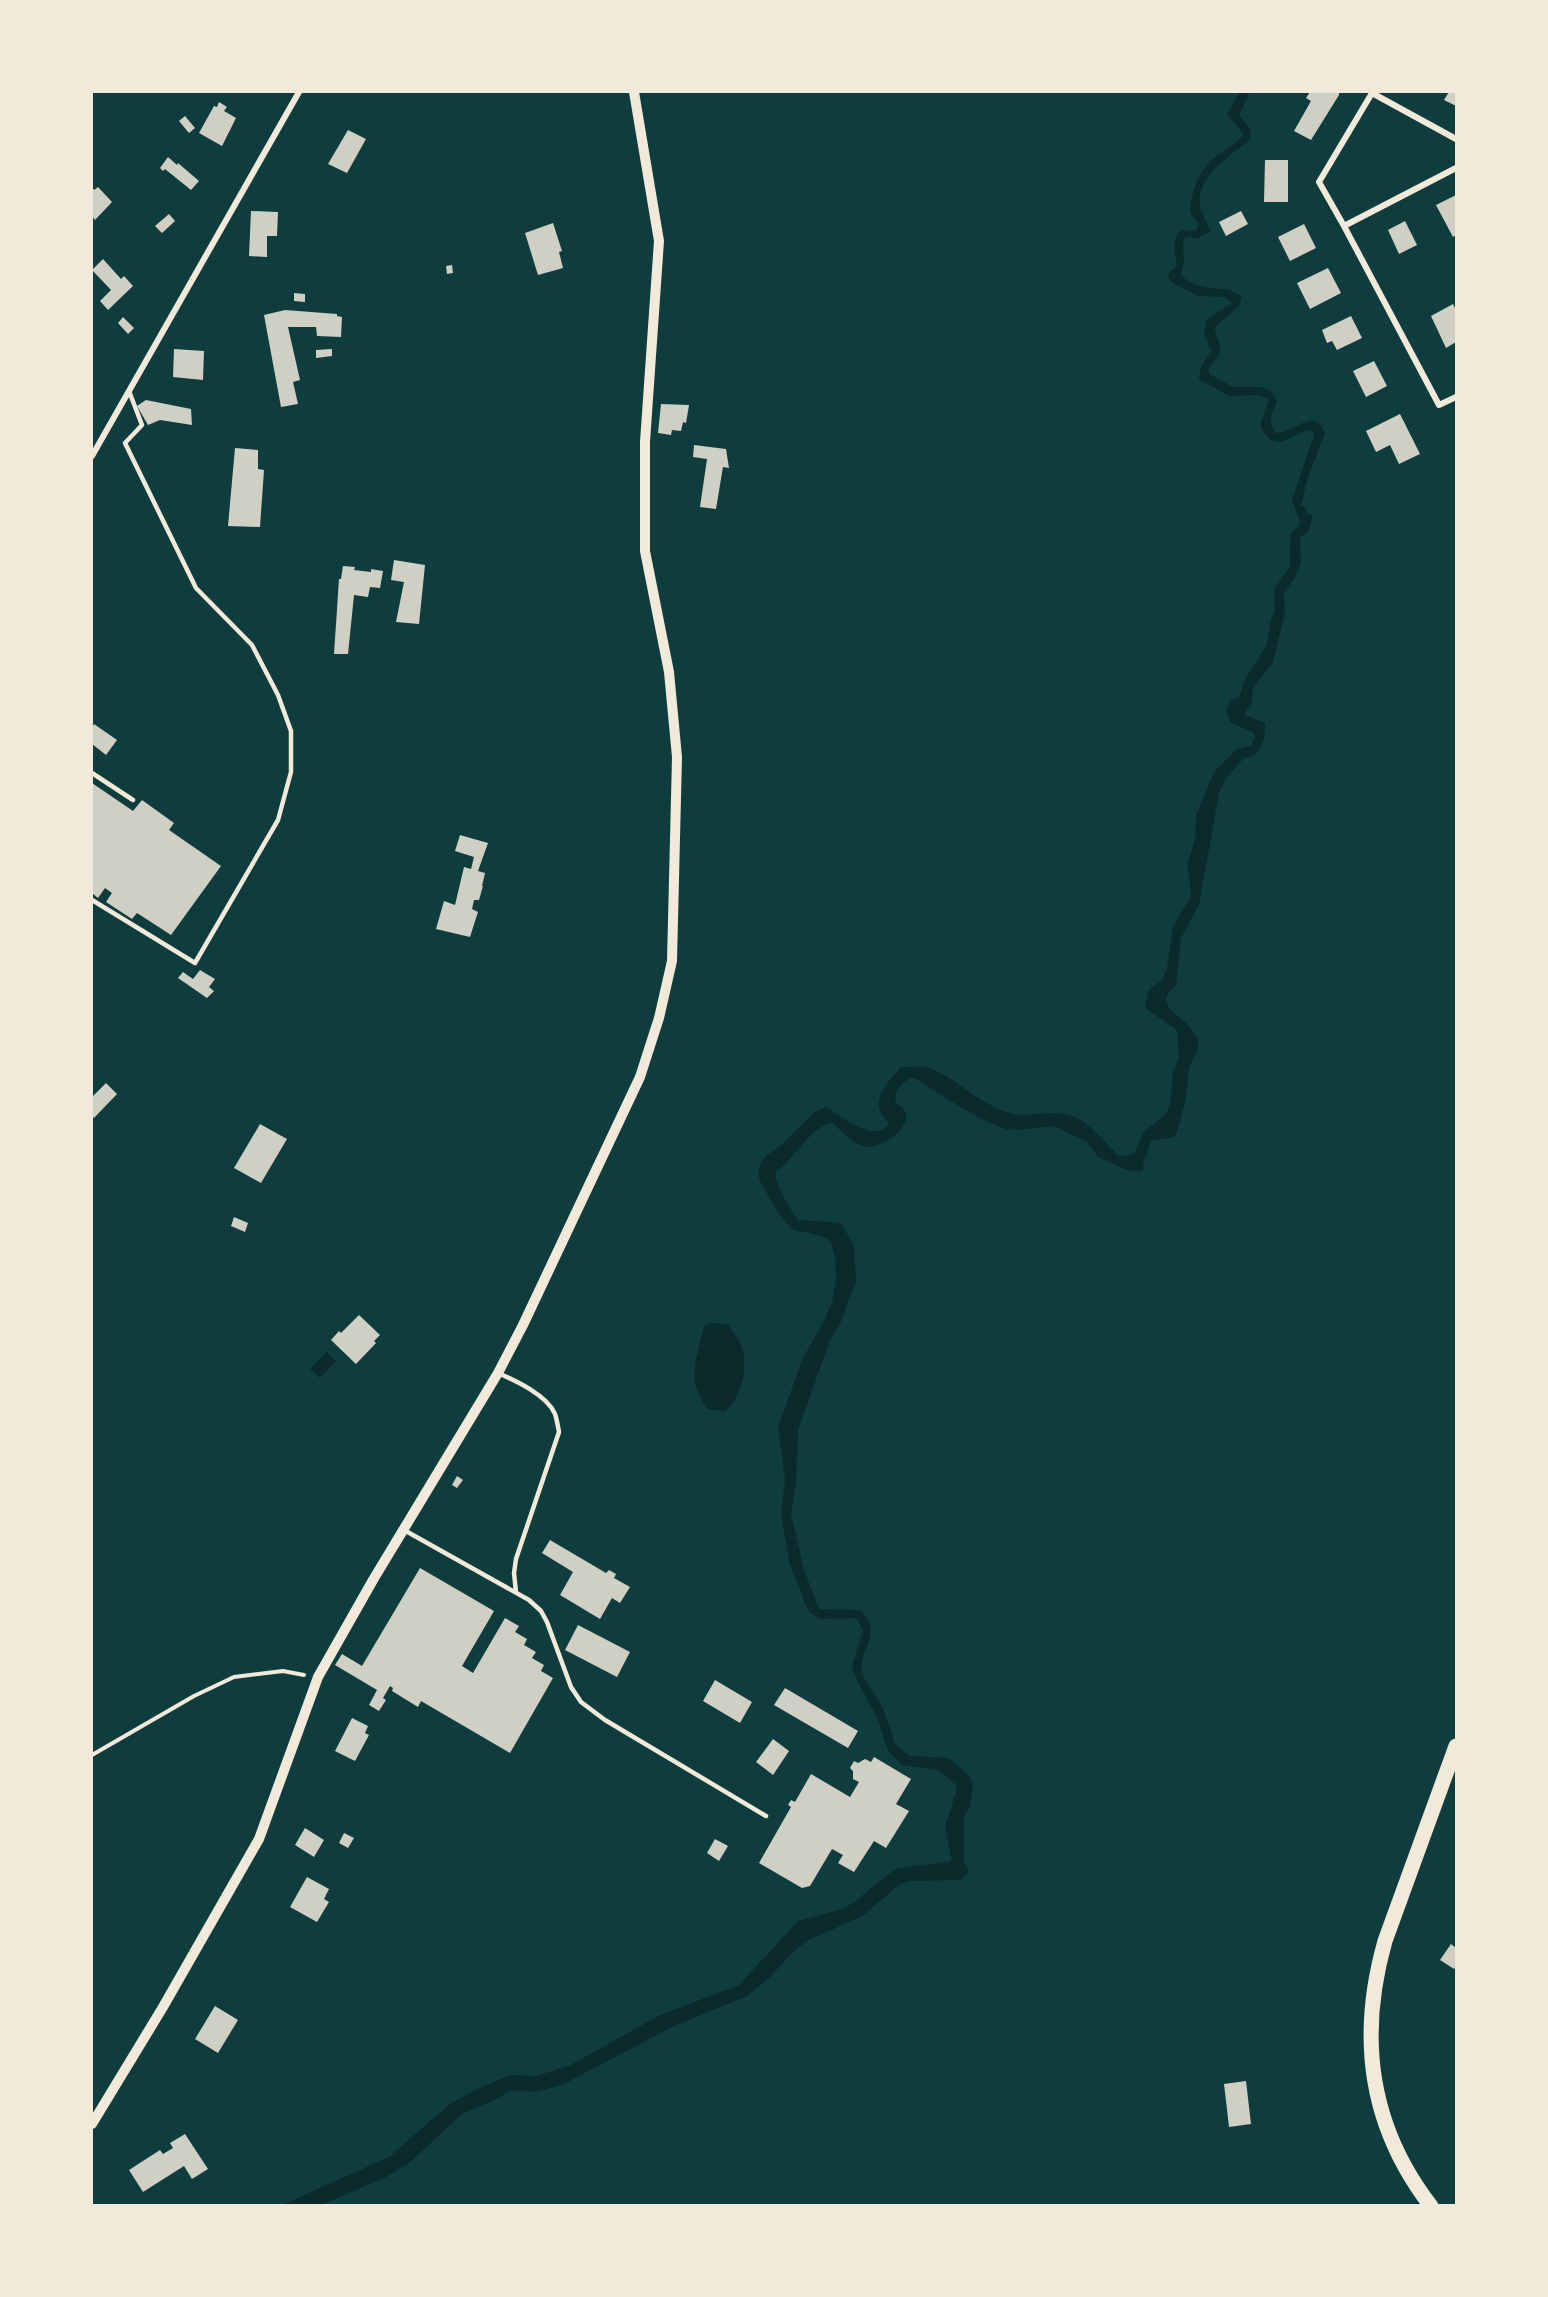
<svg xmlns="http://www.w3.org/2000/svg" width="1548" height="2297" font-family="'Noto Sans',sans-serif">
	<rect width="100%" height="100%" fill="#0f3d3e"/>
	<path fill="#0a2a2b" d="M1240 92H1250L1239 115 1251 130V138C1232 157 1197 172 1200 205 1200 213 1207 218 1207 227H1203L1200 238 1188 237 1184 239 1183 244 1184 260 1181 275C1200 296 1231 282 1242 298L1239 306 1215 327C1214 335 1222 344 1220 352 1217 361 1207 363 1209 374L1233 387H1262L1272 392 1277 403C1271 415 1267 421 1276 433 1294 434 1313 405 1325 433L1307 480 1301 505 1305 507 1308 514 1313 515 1308 532 1300 538 1301 563 1295 578 1284 592 1285 612 1274 658 1272 664 1253 687 1251 706 1246 710 1245 715 1265 723C1266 737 1261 758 1244 758L1226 778 1219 793 1199 905 1181 938 1176 985 1167 995 1166 1000 1169 1008 1188 1025 1198 1039V1050L1189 1067 1186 1099 1176 1135 1172 1138 1151 1140 1147 1155 1143 1160 1144 1169 1140 1172 1125 1169 1098 1157 1087 1142 1054 1126 1019 1130 1006 1129 990 1123 965 1110 916 1079 910 1078C901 1084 893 1092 896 1103 924 1117 888 1147 868 1147 854 1146 842 1132 833 1123 809 1127 795 1159 776 1172 773 1182 791 1212 799 1220L841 1223 854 1246 856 1281 840 1324 830 1340 798 1430 796 1484 791 1514 804 1570 819 1609 860 1610C885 1634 858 1649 862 1672 864 1682 873 1691 879 1701 886 1714 891 1730 895 1745L910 1756 949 1758 970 1777 973 1786 970 1806 964 1817V1861L969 1872 960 1880 911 1881 900 1884 861 1917 808 1940 794 1951 770 1977 747 1996 674 2026 562 2085 535 2092 524 2090 509 2091 497 2099 462 2114 409 2163 388 2176 321 2205H282L389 2157 450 2104 475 2090 510 2075 536 2076 571 2065 658 2016 739 1985 798 1921 843 1909 854 1902 895 1869 952 1861 945 1826 957 1789 956 1785 939 1770 902 1765 888 1751 877 1717 858 1683 852 1667 863 1630 856 1618 820 1619 808 1611 790 1564 781 1516 785 1480 778 1427 803 1358 824 1321 832 1302 836 1279 835 1257 831 1242 824 1237 792 1229 778 1213 760 1181 758 1172 761 1163 767 1155 782 1144 815 1112 825 1107C840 1114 875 1146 889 1123 867 1103 885 1086 900 1068 908 1067 919 1065 927 1067 956 1077 977 1103 1007 1112 1032 1120 1058 1105 1082 1121 1096 1130 1107 1145 1119 1156L1131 1155 1136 1150 1144 1132 1166 1114 1170 1105 1173 1072 1179 1057 1177 1030 1145 1008 1148 991 1162 980 1167 969 1173 926 1191 897 1190 881 1187 865 1195 840 1196 816 1214 772 1237 749 1251 746 1255 738 1254 733 1230 722 1226 711 1230 700 1236 699 1240 695 1244 681 1266 646 1271 619 1275 611 1274 590 1290 566V540L1292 532 1299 526 1300 522 1292 500 1314 435 1313 432 1307 430 1281 442 1270 440 1262 430 1261 423 1269 399 1257 395 1229 396 1199 379 1201 366 1211 352 1204 333 1207 319 1231 304V302L1224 297 1198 296 1171 282 1168 277 1170 271 1176 267C1177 253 1169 240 1182 230L1196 231 1199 225 1190 212C1191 193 1198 173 1212 160 1221 151 1234 146 1242 136V132L1227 114Z
		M711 1323 728 1324C732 1331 738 1338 741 1345 749 1365 742 1398 725 1411L708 1409C685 1380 697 1360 704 1326Z
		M327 1352 336 1361 320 1378 310 1369Z"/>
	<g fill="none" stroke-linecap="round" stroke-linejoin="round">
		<path stroke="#0a2a2b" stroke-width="6" d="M1196 235 1207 230 1202 222"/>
	</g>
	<path fill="#cfcfc3" d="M1310 92H1339V95L1311 140 1294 131 1311 101 1306 98Z
		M1449 92H1456V106L1444 100Z
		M219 102 227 107 224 111 236 118 222 146 199 133 214 106 217 107Z
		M185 116 195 128 189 133 179 121Z
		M348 130 366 139 347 173 328 164Z
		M168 157 177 165 178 163 199 181 191 190 165 169 163 171 160 168Z
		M1265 160H1288V202H1264Z
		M92 187 94 190 98 187 112 202 95 220 92 216Z
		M1456 195V235L1453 237 1436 205Z
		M251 211 278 212 277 236H267V257L249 256Z
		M1241 211 1248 224 1226 236 1219 222Z
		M169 214 175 221 162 233 155 226Z
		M1405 221 1417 245 1399 254 1388 230Z
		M553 223 562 251 559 252 563 268 538 275 525 233Z
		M1304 224 1316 248 1290 261 1278 237Z
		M103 259 121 279 124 276 133 286 108 310 100 301 111 290 92 270Z
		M452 265 453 273 447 274 446 266Z
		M1328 268 1341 293 1310 309 1297 283Z
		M294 293 305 294V302L294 301Z
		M1453 304 1456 310V342L1446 348 1431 316Z
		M285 310 337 314V316L342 317 341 337 317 336 316 327H288L300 380 293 382 298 404 281 407 264 315Z
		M1351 316 1362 338 1337 350 1332 341 1327 343 1322 330Z
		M123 317 134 328 128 334 118 323Z
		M174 349 204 351 203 380 173 377Z
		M332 349V356L316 358V350Z
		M1374 361 1387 386 1366 397 1353 371Z
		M146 400 191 409 192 425 160 420 148 425 137 406Z
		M661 404 689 405 686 423 683 422 681 431 672 430 671 435 658 433Z
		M1400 414 1420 454 1399 464 1390 445 1376 452 1366 431Z
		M694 445 726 449 729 468 723 467 716 509 700 507 707 459 693 457Z
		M235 448 258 450V469L264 470 260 527 228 526Z
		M394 560 425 565 419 624 396 622 404 582 391 580Z
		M343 566 355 567 354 570 371 572V569L383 571 380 588 370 587 368 597 354 595 348 654H334L339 579H341Z
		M94 724 117 740 106 755 92 744V728Z
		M92 783 133 811 142 800 174 823 169 830 221 866 171 935 137 913 132 919 106 902 112 893 105 888 98 898 92 893Z
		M460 835 488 843 478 871 485 873 482 886H483L479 900H474L472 909 478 912 470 937 436 929 444 901 455 905 464 867 471 869 474 857 455 851Z
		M200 970 215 979 209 987 214 991 207 998 178 978 183 972 193 979Z
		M106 1083 117 1094 94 1118 92 1116V1097Z
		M260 1124 287 1139 261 1183 234 1168Z
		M234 1217 248 1223 245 1232 231 1226Z
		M359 1315 380 1335 374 1341 376 1343 356 1364 331 1340 339 1331 341 1333Z
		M457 1476 463 1480 457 1488 452 1485Z
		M550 1540 606 1573 609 1570 616 1574 614 1578 630 1587 620 1603 612 1598 600 1619 560 1595 573 1572 542 1553Z
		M420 1568 494 1611 462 1666 473 1673 505 1618 519 1626 515 1632 527 1639 524 1645 536 1652 532 1658 544 1665 541 1671 553 1678 510 1753 421 1701 418 1707 392 1691 393 1688 390 1686 383 1698 386 1700 379 1711 369 1705 377 1690 335 1665 342 1654 362 1666Z
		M578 1625 630 1652 617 1677 565 1650Z
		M715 1680 752 1702 740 1723 703 1701Z
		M785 1688 858 1731 848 1748 774 1705Z
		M352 1718 368 1726 365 1733 369 1735 355 1761 335 1751Z
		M773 1739 789 1751 773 1775 756 1762Z
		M874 1757 911 1779 896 1804 909 1811 886 1848 874 1841 854 1872 838 1863 843 1855 832 1849 810 1886 802 1888 759 1863 791 1807 788 1805 791 1800 795 1802 811 1774 850 1797 859 1782 853 1779V1771L850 1768 854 1761 858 1763 865 1759 871 1762Z
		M305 1828 324 1840 314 1857 295 1845Z
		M344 1833 354 1838 348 1848 339 1843Z
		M715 1839 728 1846 719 1861 707 1853Z
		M307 1877 329 1889 324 1899 329 1902 317 1922 290 1907Z
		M1451 1944 1456 1948V1965L1454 1969 1440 1960Z
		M215 2006 238 2020 218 2053 195 2039Z
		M1246 2081 1251 2124 1229 2127 1224 2084Z
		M185 2134 208 2169 192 2179 184 2166 143 2192 129 2170 160 2150 163 2154 173 2148 170 2143Z"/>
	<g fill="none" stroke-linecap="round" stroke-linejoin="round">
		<path stroke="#f1e9da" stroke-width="4" d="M92 1755 194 1696 234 1677 283 1671 304 1675"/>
		<path stroke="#f1e9da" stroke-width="4.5" d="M92 773 133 800
			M92 900 195 963 278 820 291 772V731L278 695 252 645 196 588 125 443 142 425 129 391
			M498 1373C516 1381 547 1395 555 1414 557 1420 558 1427 559 1432L516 1559 514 1573 516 1592
			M404 1530 529 1600 541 1611 547 1622 571 1687 581 1702 605 1720 766 1816"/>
		<path stroke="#f1e9da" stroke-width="6" d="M1456 168 1344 226 1439 405 1456 397
			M1344 226 1319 182 1372 93 1456 139
			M92 456 299 92"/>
		<path stroke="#f1e9da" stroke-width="10" d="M92 2124 163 2007 259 1839 318 1677 373 1580 498 1373 523 1325 640 1077 659 1018 672 961 677 757 669 672 645 551V442L659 241 634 92"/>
		<path stroke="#f1e9da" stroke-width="15" d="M1431 2206C1369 2126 1358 2036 1385 1941L1456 1746"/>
	</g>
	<rect width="1548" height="2297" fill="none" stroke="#f1e9da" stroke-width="186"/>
</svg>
